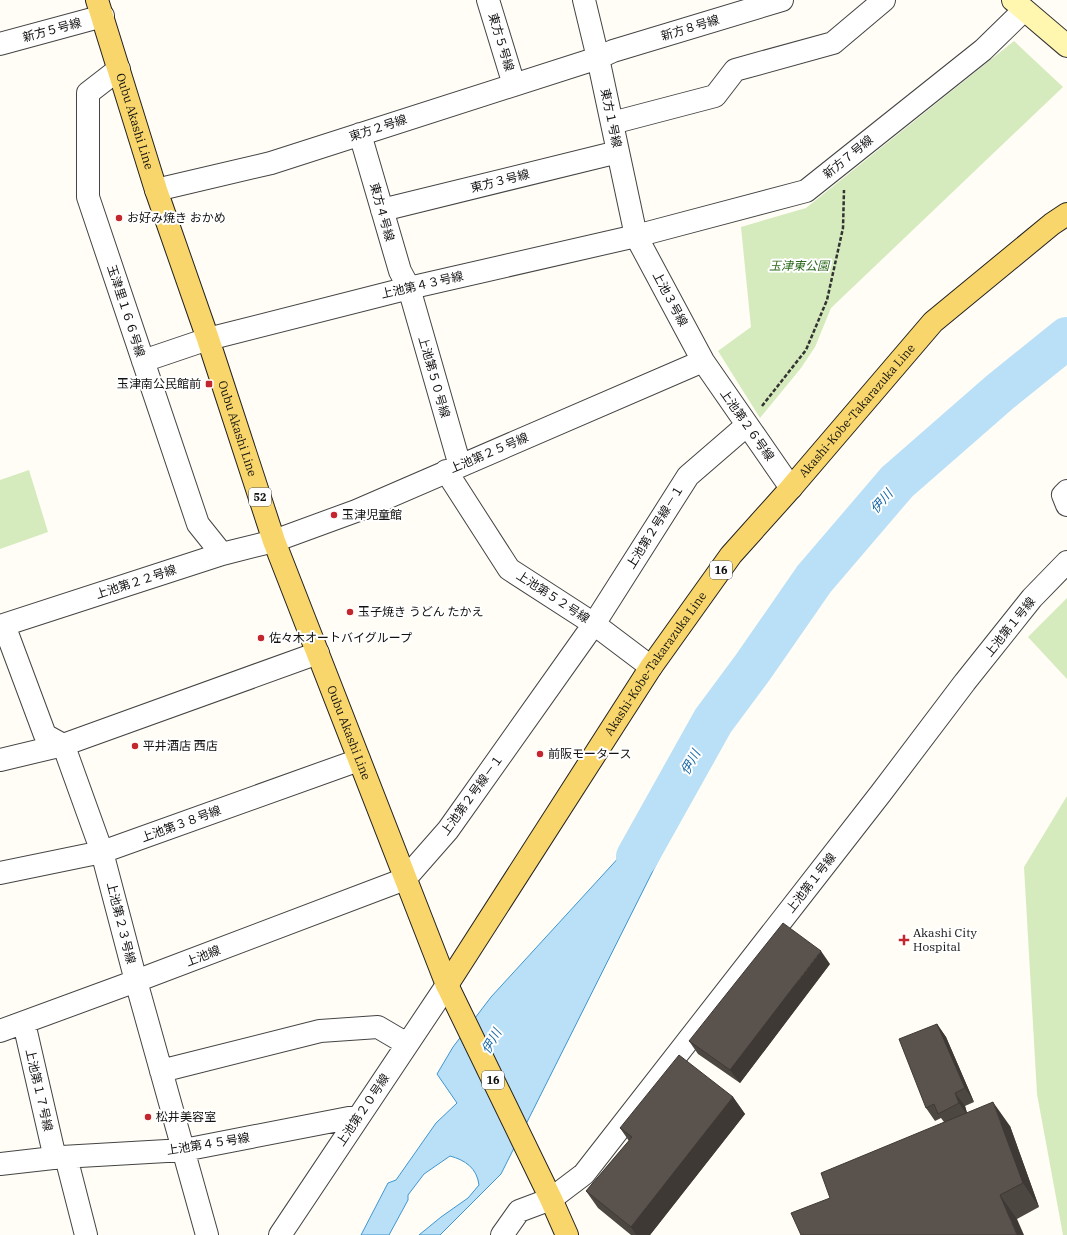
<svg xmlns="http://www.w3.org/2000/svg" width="1067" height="1235" font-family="'IBM Plex Serif','Noto Sans JP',serif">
	<rect width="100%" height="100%" fill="#fffdf5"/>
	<path fill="#d5ebbd" d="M1014 41 1063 87 831 308 815 347 801 368 760 418 718 351 751 327 741 227 806 208Z
		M29 470 48 532 0 549V480Z
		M1067 598V679L1028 637Z
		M1067 796V1235H1063L1037 1094 1024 867Z"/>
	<path fill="#b9e0f7" stroke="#3f96cf" d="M709 759 501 1174 440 1235H419L441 1217 468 1198 479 1185C477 1168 465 1160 450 1156L424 1174 408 1195V1200L389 1235H361L388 1183 396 1180 436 1123 457 1103 437 1074 453 1047 491 997Z"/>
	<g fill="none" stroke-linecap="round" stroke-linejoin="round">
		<path stroke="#b9e0f7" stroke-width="42" d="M637 857 713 721 753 667 814 579 897 482 1000 392 1067 338"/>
		<g stroke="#444" stroke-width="24">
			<path id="street" d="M488 0 514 85
				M584 0 598 58 636 236 703 361 791 488
				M0 44 103 16
				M119 69 88 93V197L198 524 222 554
				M612 123 715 96 735 70 833 43 884 0
				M360 134 400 271 409 288 460 466
				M156 190 271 163 598 58 613 51 782 0
				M382 210 618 152
				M143 361 208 339 409 288 636 236 806 191 983 50 1024 10
				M446 471 509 569 594 624 651 667
				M1067 491 1063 495 1067 505
				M4 625 45 735 63 745 66 752 102 852 136 981 207 1235
				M0 626 222 554 274 541 356 511 703 361
				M0 760 63 745 318 653
				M0 873 102 852 359 760
				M24 1023 55 1158
				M0 1031 136 981 405 879 448 830 594 624 688 476 747 425
				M161 1071 320 1031 378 1027 407 1044
				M66 1157 86 1235
				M0 1164 62 1157 184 1150 359 1116
				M280 1235 447 985
				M502 1235 519 1211 551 1199 584 1174 881 793 965 682 1032 598 1067 562"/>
		</g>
		<g stroke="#333" stroke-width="24">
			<path id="secondary" d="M1013 0 1067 46"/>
		</g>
		<g stroke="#222" stroke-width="24">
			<g id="primary">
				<path id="s1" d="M97 0 156 190 208 339 274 541 447 985 551 1199 567 1235"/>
				<path id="s2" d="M447 985 651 667 731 555 791 488 933 322 1052 224 1067 214"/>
			</g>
		</g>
		<path stroke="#333" stroke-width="2.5" stroke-dasharray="4 2" stroke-linecap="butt" d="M762 406 806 350 827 300 843 228 844 190"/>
		<use href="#street" stroke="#fff" stroke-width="22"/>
		<use href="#secondary" stroke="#fff6b0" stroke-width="22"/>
		<use href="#primary" stroke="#f9d66b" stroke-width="22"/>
	</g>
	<path fill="#4d4742" d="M830 964 740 1083 698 1054 689 1041Z
		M937 1024 946 1037 974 1102 965 1106 967 1113 1010 1126 1039 1207 1017 1219 830 1198 944 1122 941 1118 935 1121 926 1108Z
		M733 1097 745 1114 650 1235H631L598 1208 586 1191 629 1141 620 1128Z"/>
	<path fill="#3f3936" d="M821 951 830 964 740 1083 730 1070Z
		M937 1024 946 1037 974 1102 965 1088Z
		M955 1093 965 1106 968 1116 959 1103Z
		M733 1097 745 1114 650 1235H636L631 1227Z
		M993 1102 1010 1126 1039 1207 1023 1183Z
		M1000 1195 1017 1219 1024 1235H1017Z"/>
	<path fill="#5a524d" stroke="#3f3936" d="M783 923 821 951 730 1070 689 1041Z
		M937 1024 965 1088 955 1093 959 1103 938 1114 934 1104 926 1108 899 1039Z
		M679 1055 733 1097 631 1227 586 1191 632 1137 620 1128Z
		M993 1102 1023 1183 1000 1195 1017 1235H801L791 1213 830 1198 821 1173Z"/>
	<g fill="#c4262e" stroke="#fff" stroke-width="1.5">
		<circle cx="119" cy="218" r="4"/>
		<rect x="205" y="380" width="8" height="8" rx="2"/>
		<circle cx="334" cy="515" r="4"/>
		<circle cx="350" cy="612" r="4"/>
		<circle cx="261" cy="638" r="4"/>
		<circle cx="135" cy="746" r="4"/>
		<circle cx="540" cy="754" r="4"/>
		<path d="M902 934h4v4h4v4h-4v4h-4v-4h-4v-4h4z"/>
		<circle cx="148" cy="1117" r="4"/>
	</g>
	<g text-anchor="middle" stroke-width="4" stroke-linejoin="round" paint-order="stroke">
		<g fill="#fff" stroke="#585858" stroke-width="1">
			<rect x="249" y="488" width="22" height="18" rx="3"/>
			<rect x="710" y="561" width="22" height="18" rx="3"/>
			<rect x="482" y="1071" width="22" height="18" rx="3"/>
		</g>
		<g font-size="11" font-weight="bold" fill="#111">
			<text x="260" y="501">52</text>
			<text x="721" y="574">16</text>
			<text x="493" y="1084">16</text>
		</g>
		<g font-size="12" fill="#111" stroke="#fff">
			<text transform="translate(690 28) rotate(-17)" y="4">新方８号線</text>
			<text transform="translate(52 30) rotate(-15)" y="4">新方５号線</text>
			<text transform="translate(501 42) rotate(73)" y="4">東方５号線</text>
			<text transform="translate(611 118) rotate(78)" y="4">東方１号線</text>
			<text dy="4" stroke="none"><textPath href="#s1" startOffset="127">Oubu Akashi Line</textPath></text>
			<text transform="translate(378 128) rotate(-18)" y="4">東方２号線</text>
			<text transform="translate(848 157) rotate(-39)" y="4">新方７号線</text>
			<text transform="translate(500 181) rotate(-14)" y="4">東方３号線</text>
			<text transform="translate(382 212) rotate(74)" y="4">東方４号線</text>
			<text transform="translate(422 285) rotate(-13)" y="4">上池第４３号線</text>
			<text transform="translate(670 299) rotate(62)" y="4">上池３号線</text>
			<text transform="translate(126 311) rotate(72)" y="4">玉津里１６６号線</text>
			<text transform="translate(434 377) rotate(74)" y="4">上池第５０号線</text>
			<text dy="4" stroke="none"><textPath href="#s2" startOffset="707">Akashi-Kobe-Takarazuka Line</textPath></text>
			<text transform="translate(747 425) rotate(55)" y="4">上池第２６号線</text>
			<text dy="4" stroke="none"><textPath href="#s1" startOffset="451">Oubu Akashi Line</textPath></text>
			<text transform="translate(489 453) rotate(-23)" y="4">上池第２５号線</text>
			<text transform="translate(655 527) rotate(-58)" y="4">上池第２号線－１</text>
			<text transform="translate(136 582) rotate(-18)" y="4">上池第２２号線</text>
			<text transform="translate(553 597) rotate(33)" y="4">上池第５２号線</text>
			<text transform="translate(1010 627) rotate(-51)" y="4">上池第１号線</text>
			<text dy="4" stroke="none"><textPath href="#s2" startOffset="383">Akashi-Kobe-Takarazuka Line</textPath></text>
			<text dy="4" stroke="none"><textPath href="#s1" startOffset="775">Oubu Akashi Line</textPath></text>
			<text transform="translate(472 795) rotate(-54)" y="4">上池第２号線－１</text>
			<text transform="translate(181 824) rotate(-20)" y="4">上池第３８号線</text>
			<text transform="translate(811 883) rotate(-52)" y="4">上池第１号線</text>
			<text transform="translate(121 923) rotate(76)" y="4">上池第２３号線</text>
			<text transform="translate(203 956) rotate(-21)" y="4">上池線</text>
			<text transform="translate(39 1090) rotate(77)" y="4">上池第１７号線</text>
			<text transform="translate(363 1110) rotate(-56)" y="4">上池第２０号線</text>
			<text transform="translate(208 1144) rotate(-9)" y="4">上池第４５号線</text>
		</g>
		<g font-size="12" fill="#111" stroke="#fff" text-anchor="start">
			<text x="127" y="222">お好み焼き おかめ</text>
			<text x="201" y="388" text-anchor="end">玉津南公民館前</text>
			<text x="342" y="519">玉津児童館</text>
			<text x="358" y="616">玉子焼き うどん たかえ</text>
			<text x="269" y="642">佐々木オートバイグループ</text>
			<text x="143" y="750">平井酒店 西店</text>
			<text x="548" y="758">前阪モータース</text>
			<text x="913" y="937">Akashi City<tspan x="913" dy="14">Hospital</tspan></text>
			<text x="156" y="1121">松井美容室</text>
		</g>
		<g font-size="12" font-style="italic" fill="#2f6b1f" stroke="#fff">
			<text x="799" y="270">玉津東公園</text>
		</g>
		<g font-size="13" font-style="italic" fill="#1768a6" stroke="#fff">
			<text transform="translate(881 501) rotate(-49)" y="5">伊川</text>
			<text transform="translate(690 762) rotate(-61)" y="5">伊川</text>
			<text transform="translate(491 1041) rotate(-60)" y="5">伊川</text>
		</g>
	</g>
</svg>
